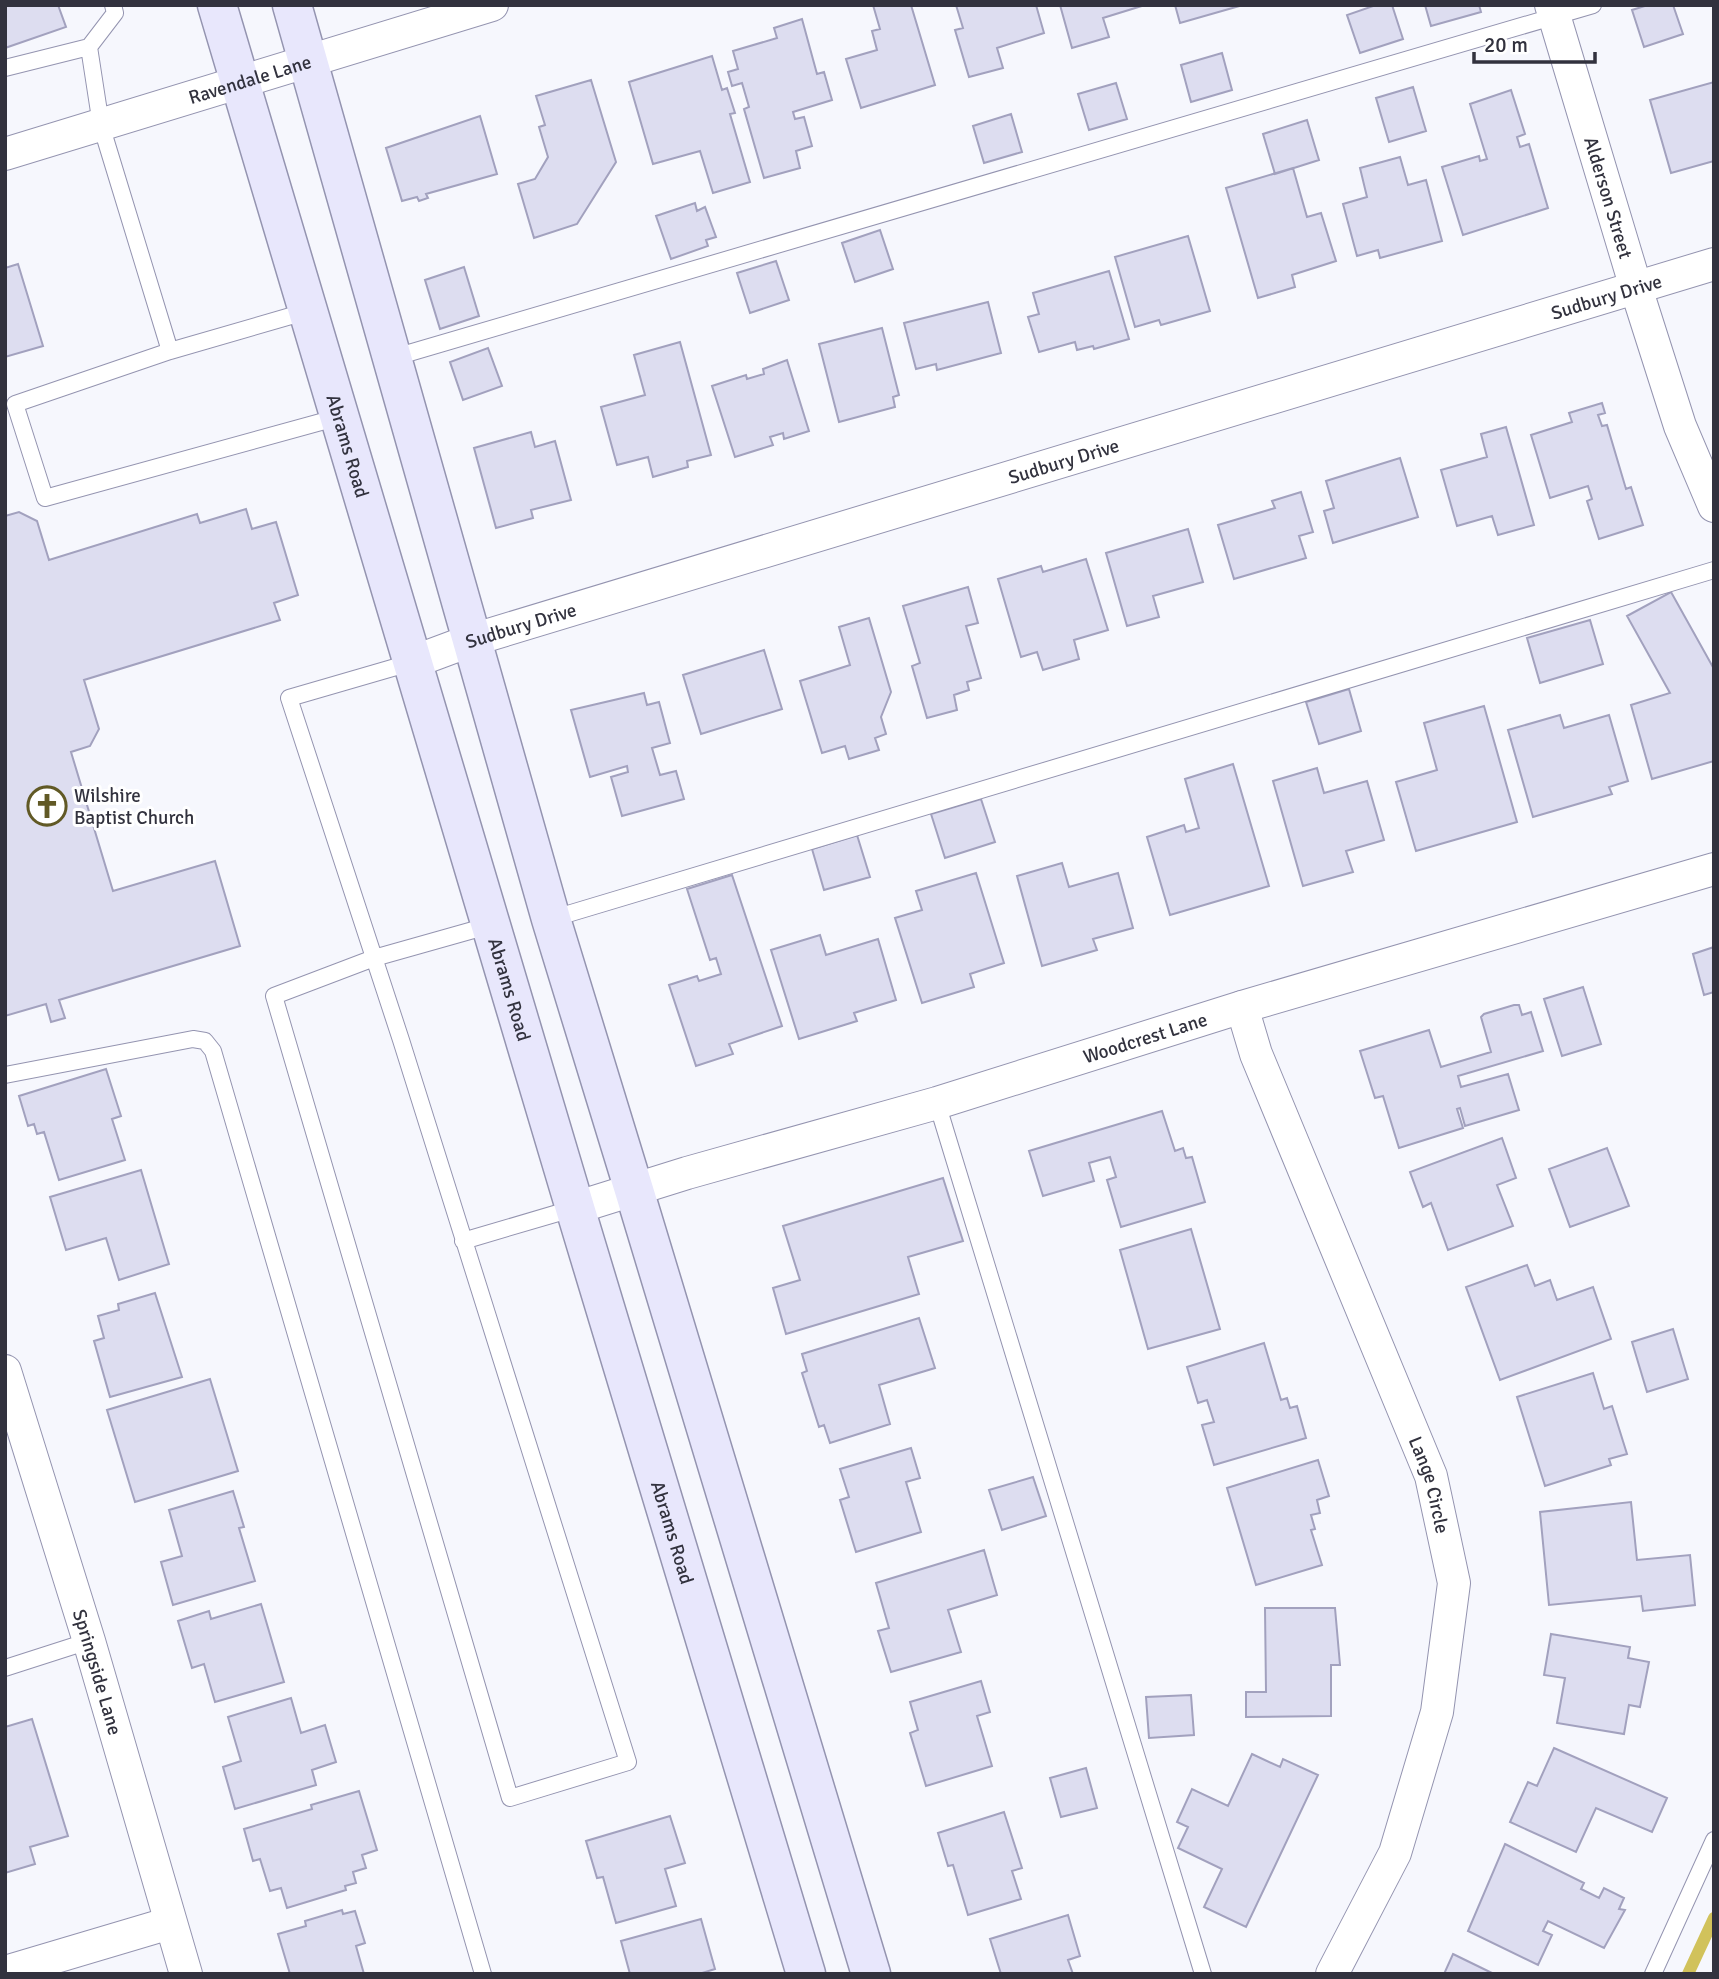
<svg xmlns="http://www.w3.org/2000/svg" width="1719" height="1979" font-family="Signika,sans-serif">
	<rect width="100%" height="100%" fill="#f6f7fd"/>
	<g fill="none" stroke-linecap="round" stroke-linejoin="round">
		<path stroke="#d1c25b" stroke-width="12" d="M1688 1974 1714 1918"/>
	</g>
	<path fill="#ddddf0" stroke="#a2a1be" stroke-width="2" d="M5 5H58L66 27 5 48Z
		M873 5H911L935 85 861 108 846 59 877 50 872 31 880 29Z
		M956 5H1036L1044 33 997 48 1003 68 969 77 955 30 963 28Z
		M1060 5H1145L1103 18 1109 37 1072 48Z
		M1175 5H1243L1180 23Z
		M1376 5H1392L1403 39 1360 53 1347 15Z
		M1425 5H1479L1481 12 1431 26Z
		M1648 5H1673L1683 34 1644 47 1632 10Z
		M802 19 817 74 824 72 832 100 793 112 795 119 804 117 812 146 796 151 800 168 764 178 744 109 749 107 742 83 732 86 728 72 738 69 733 51 777 38 774 28Z
		M1222 53 1232 90 1191 102 1181 65Z
		M712 56 722 90 727 88 735 113 730 114 750 182 713 193 700 151 653 164 629 82Z
		M591 80 616 162 577 224 534 238 518 184 535 179 548 157 539 127 545 125 536 96Z
		M1714 82V161L1671 173 1650 100Z
		M1116 83 1127 119 1089 130 1078 94Z
		M1413 87 1426 131 1389 142 1376 98Z
		M1511 90 1525 134 1517 137 1520 147 1529 144 1548 208 1463 235 1442 167 1479 156 1480 161 1487 159 1470 104Z
		M1011 114 1022 152 984 163 973 126Z
		M480 116 497 174 426 194 428 198 419 201 417 197 402 201 386 148Z
		M1307 120 1319 160 1275 174 1263 134Z
		M1400 157 1408 185 1426 180 1442 241 1380 258 1378 250 1357 256 1343 204 1367 197 1360 168Z
		M1293 168 1307 217 1321 213 1336 261 1292 275 1295 287 1258 298 1226 188Z
		M695 203 697 211 705 207 716 237 706 240 708 246 671 259 656 216Z
		M880 230 893 269 855 282 842 243Z
		M1188 236 1210 311 1161 325 1159 320 1135 327 1115 257Z
		M776 261 789 300 750 313 737 273Z
		M18 264 43 346 5 357V268Z
		M464 267 479 316 440 329 425 280Z
		M1109 271 1129 339 1094 349 1093 346 1077 350 1075 342 1039 352 1028 317 1039 314 1033 293Z
		M988 302 1001 353 937 370 936 364 916 369 904 323Z
		M882 328 899 395 893 397 895 407 839 422 819 344Z
		M680 342 711 455 687 461 688 467 653 477 648 457 617 465 601 407 645 395 634 355Z
		M488 348 502 386 463 400 450 362Z
		M787 360 809 431 784 439 783 433 770 437 773 445 735 457 712 386 746 375 747 379 764 374 763 369Z
		M1602 403 1605 413 1598 415 1602 426 1607 425 1626 489 1631 487 1643 525 1599 539 1587 501 1592 499 1588 486 1550 498 1531 435 1572 422 1569 413Z
		M1506 427 1534 525 1498 535 1492 516 1457 526 1441 470 1487 457 1481 434Z
		M531 432 535 447 555 441 571 500 531 510 533 518 496 528 474 448Z
		M1400 458 1418 517 1333 543 1324 511 1334 508 1326 481Z
		M1301 492 1313 532 1299 536 1306 558 1234 579 1218 525 1275 508 1272 501Z
		M246 509 252 529 276 522 298 595 274 603 280 620 84 680 99 729 90 746 71 752 113 891 215 861 240 946 59 1000 65 1018 51 1022 46 1004 5 1016V516L19 512 37 521 49 560 197 514 200 523Z
		M1188 529 1203 582 1153 596 1159 617 1127 626 1106 553Z
		M1086 559 1108 630 1074 640 1079 659 1043 670 1037 652 1021 657 998 579 1041 566 1043 572Z
		M968 587 978 623 966 626 981 678 967 682 969 690 954 695 957 710 927 718 912 666 920 663 903 606Z
		M1671 592 1714 669V761L1652 779 1631 705 1670 693 1627 616Z
		M869 618 891 692 881 717 886 734 875 738 879 750 849 759 845 746 822 753 800 681 850 665 839 627Z
		M1590 620 1603 664 1540 683 1527 638Z
		M764 650 782 709 701 734 683 675Z
		M1349 689 1361 731 1319 744 1306 702Z
		M644 693 647 705 659 702 670 743 652 748 660 775 676 771 684 799 622 816 611 777 628 772 627 766 590 777 571 710Z
		M1484 706 1517 822 1416 851 1396 782 1437 770 1424 723Z
		M1560 715 1564 728 1609 715 1628 781 1609 787 1612 794 1533 817 1508 730Z
		M1233 764 1269 886 1170 915 1147 837 1184 825 1186 832 1199 828 1185 779Z
		M1317 768 1324 793 1367 781 1384 840 1346 851 1353 872 1303 886 1273 781Z
		M981 799 995 842 945 858 931 814Z
		M857 835 870 877 824 890 812 849Z
		M1062 863 1069 887 1118 873 1133 928 1093 939 1097 950 1042 966 1017 876Z
		M976 873 1004 963 970 974 974 987 922 1003 895 918 922 910 916 891Z
		M732 875 782 1026 729 1044 733 1054 696 1066 669 985 697 976 699 981 721 974 716 958 710 960 687 889Z
		M820 935 826 955 878 939 896 1000 854 1013 857 1021 799 1039 771 950Z
		M1714 947V992L1704 995 1693 954Z
		M1583 987 1601 1044 1562 1056 1544 999Z
		M1514 1005H1519L1522 1015 1531 1012 1543 1051 1458 1076 1461 1087 1508 1074 1519 1110 1465 1126 1460 1108 1457 1109 1463 1128 1399 1148 1383 1096 1375 1098 1360 1051 1429 1030 1441 1067 1491 1052 1481 1017 1484 1014Z
		M106 1069 121 1116 112 1119 125 1160 59 1180 44 1132 37 1134 34 1124 28 1126 19 1096Z
		M1162 1111 1175 1151 1183 1148 1186 1158 1192 1157 1205 1202 1121 1227 1107 1180 1116 1177 1110 1157 1089 1163 1094 1181 1043 1196 1029 1151Z
		M1502 1138 1516 1178 1497 1185 1513 1226 1448 1250 1431 1203 1423 1207 1410 1172Z
		M1607 1148 1629 1206 1570 1227 1549 1169Z
		M141 1170 169 1264 119 1280 106 1238 66 1250 50 1197Z
		M943 1178 963 1241 908 1257 919 1294 786 1334 773 1288 800 1280 783 1226Z
		M1191 1229 1220 1329 1148 1349 1120 1250Z
		M1527 1265 1535 1286 1550 1280 1557 1300 1593 1287 1611 1339 1500 1380 1466 1287Z
		M155 1293 182 1377 110 1397 94 1341 104 1338 98 1316 119 1310 118 1304Z
		M919 1318 935 1368 879 1385 890 1424 830 1443 824 1425 819 1427 802 1373 807 1371 802 1354Z
		M1673 1329 1688 1379 1647 1392 1632 1342Z
		M1264 1343 1281 1400 1287 1398 1290 1408 1297 1406 1306 1438 1214 1465 1202 1425 1214 1422 1207 1400 1198 1403 1187 1367Z
		M1593 1373 1604 1409 1612 1406 1627 1454 1609 1459 1611 1465 1545 1486 1517 1397Z
		M210 1379 238 1471 135 1502 107 1410Z
		M911 1448 920 1478 906 1482 921 1532 856 1552 840 1500 849 1497 840 1469Z
		M1318 1460 1329 1496 1317 1500 1320 1513 1311 1515 1315 1529 1311 1530 1322 1565 1256 1585 1227 1488Z
		M1033 1477 1046 1516 1002 1530 989 1490Z
		M233 1491 244 1527 239 1528 255 1581 173 1605 161 1562 182 1556 169 1510Z
		M1631 1502 1637 1560 1690 1555 1695 1605 1643 1611 1641 1596 1549 1605 1540 1512Z
		M984 1550 997 1595 948 1610 961 1652 891 1672 878 1631 889 1628 876 1583Z
		M261 1604 284 1682 215 1702 204 1664 192 1668 178 1621 209 1611 211 1619Z
		M1265 1608H1335L1340 1665H1331V1716L1246 1717V1692H1266Z
		M1551 1634 1630 1647 1628 1658 1649 1662 1640 1707 1629 1705 1624 1734 1557 1723 1565 1678 1544 1675Z
		M981 1681 990 1712 977 1716 992 1766 926 1786 910 1733 918 1730 910 1702Z
		M1191 1695 1194 1735 1149 1738 1146 1697Z
		M291 1698 301 1733 325 1725 336 1762 312 1770 316 1785 235 1809 223 1767 241 1761 228 1717Z
		M32 1719 68 1836 30 1847 35 1864 5 1873V1727Z
		M1554 1748 1667 1798 1652 1832 1596 1808 1576 1852 1510 1822 1528 1782 1537 1786Z
		M1252 1754 1280 1767 1283 1759 1318 1775 1246 1927 1204 1907 1222 1869 1178 1848 1188 1827 1177 1822 1192 1789 1228 1806Z
		M1086 1768 1097 1808 1061 1817 1050 1778Z
		M359 1791 377 1850 362 1855 366 1868 353 1872 356 1883 345 1886 346 1890 287 1908 281 1888 270 1891 260 1859 253 1861 244 1829 312 1809 311 1805Z
		M1004 1812 1022 1868 1012 1871 1021 1899 968 1915 953 1865 948 1866 938 1833Z
		M670 1816 685 1863 665 1869 676 1906 616 1923 603 1877 597 1878 586 1841Z
		M1505 1844 1584 1883 1581 1889 1599 1898 1604 1888 1624 1898 1619 1909 1625 1910 1604 1948 1548 1921 1543 1931 1552 1935 1538 1965 1468 1931Z
		M342 1910 343 1914 355 1911 365 1943 356 1946 364 1974H290L278 1934 306 1926 305 1921Z
		M1068 1915 1080 1956 1068 1960 1073 1974H1001L990 1939Z
		M701 1919 715 1969 699 1974H630L621 1941Z
		M1453 1954 1494 1974H1444Z"/>
	<g fill="none" stroke-linecap="round" stroke-linejoin="round">
		<g stroke="#9494b0" stroke-width="18">
			<path id="service" d="M113 5 115 13 89 47 101 125 170 351
				M5 68 89 47
				M308 311 170 351 15 404 45 498 339 417
				M392 358 1593 5
				M413 662 289 698 401 1040 628 1762 510 1798 274 996 374 958 491 925
				M551 919 1714 570
				M5 1075 193 1039 205 1041 213 1051 483 1974
				M937 1103 1203 1974
				M463 1241 575 1208
				M5 1668 89 1641
				M1653 1974 1714 1840"/>
		</g>
		<g stroke="#9494b0" stroke-width="34">
			<g id="minor">
				<path id="s1" d="M1551 5 1636 288 1680 426 1714 506"/>
				<path id="s2" d="M5 154 492 5"/>
				<path id="s3" d="M413 662 472 640 1714 264"/>
				<path id="s4" d="M1242 1007 1256 1054 1431 1476 1454 1583 1437 1712 1395 1853 1332 1974"/>
				<path id="s5" d="M575 1208 687 1173 937 1103 1242 1007 1714 869"/>
				<path id="s6" d="M5 1371 89 1641 186 1974"/>
				<path d="M5 1972 170 1923"/>
			</g>
		</g>
		<g stroke="#9494b0" stroke-width="41">
			<g id="secondary">
				<path id="s7" d="M217 5 575 1208 806 1974"/>
				<path d="M292 5 551 919 634 1190 871 1974"/>
			</g>
		</g>
		<use href="#service" stroke="#fff" stroke-width="16"/>
		<use href="#minor" stroke="#fff" stroke-width="32"/>
		<use href="#secondary" stroke="#e8e7fc" stroke-width="38"/>
	</g>
	<defs>
		<g id="church-ring" transform="scale(2.0125)"><circle r="9.5" fill="#fff" stroke="#615925" stroke-width="1.5"/><path d="M-1.2-6h2.4v3.5h3.3v2.4h-3.3V6h-2.4V-.1h-3.3v-2.4h3.3Z" fill="#615925"/></g>
	</defs>
	<g fill-rule="evenodd">
		<use href="#church-ring" x="47" y="806"/>
	</g>
	<g text-anchor="middle" stroke-width="6" stroke-linejoin="round" paint-order="stroke">
		<g font-size="19" fill="#32323e" stroke="#fff">
			<text dy="7" stroke="none"><textPath href="#s2" startOffset="256">Ravendale Lane</textPath></text>
			<text dy="7" stroke="none"><textPath href="#s1" startOffset="201">Alderson Street</textPath></text>
			<text dy="7" stroke="none"><textPath href="#s3" startOffset="1248">Sudbury Drive</textPath></text>
			<text dy="7" stroke="none"><textPath href="#s7" startOffset="460">Abrams Road</textPath></text>
			<text dy="7" stroke="none"><textPath href="#s3" startOffset="681">Sudbury Drive</textPath></text>
			<text dy="7" stroke="none"><textPath href="#s3" startOffset="114">Sudbury Drive</textPath></text>
			<text dy="7" stroke="none"><textPath href="#s7" startOffset="1027">Abrams Road</textPath></text>
			<text dy="7" stroke="none"><textPath href="#s5" startOffset="595">Woodcrest Lane</textPath></text>
			<text dy="7" stroke="none"><textPath href="#s4" startOffset="514">Lange Circle</textPath></text>
			<text dy="7" stroke="none"><textPath href="#s7" startOffset="1594">Abrams Road</textPath></text>
			<text dy="7" stroke="none"><textPath href="#s6" startOffset="315">Springside Lane</textPath></text>
		</g>
		<g font-size="19" fill="#32323e" stroke="#fff" text-anchor="start">
			<text x="74" y="802">Wilshire<tspan x="74" dy="22">Baptist Church</tspan></text>
		</g>
	</g>
	<rect width="1719" height="1979" fill="none" stroke="#32323e" stroke-width="14"/>
	<path d="M1474 52v10h121v-10" fill="none" stroke="#32323e" stroke-width="3.5"/>
	<text x="1484" y="52" font-size="21" fill="#32323e" stroke="#ffffff" stroke-width="5" paint-order="stroke">20 m</text>
</svg>
